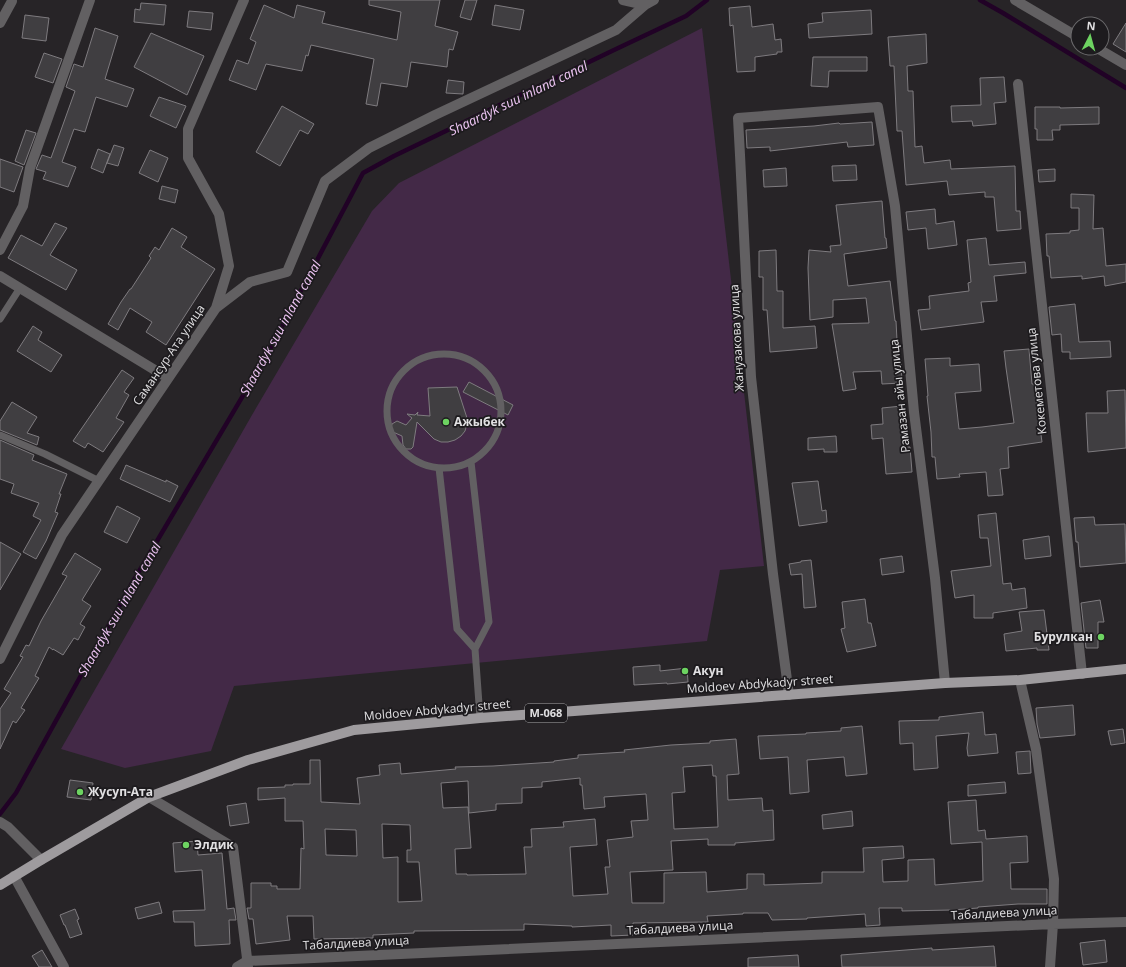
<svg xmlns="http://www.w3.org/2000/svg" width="1126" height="967" font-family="'Open Sans',sans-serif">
	<rect width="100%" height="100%" fill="#272427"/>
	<path fill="#432947" d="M702 28 764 566 720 570 707 641 234 686 211 751 125 768 61 749 252 415 372 211 399 183Z"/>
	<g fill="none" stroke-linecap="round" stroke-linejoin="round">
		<path stroke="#210226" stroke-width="4.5" d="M980 0 1003 13 1126 88
			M0 814 16 793 131 585 267 355 363 173 394 156 614 50 686 16 707 0"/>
	</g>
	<path fill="#403e41" stroke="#7e7b7f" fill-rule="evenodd" d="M369 0H440L435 26 458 32 453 50 449 49 447 67 411 62 407 87 381 83 377 106 366 104 374 59 311 45 308 56 306 55 302 71 266 64 256 90 229 80 237 60 248 64 256 42 250 39 264 5 294 18 297 5 325 12 322 23 397 40 401 12 369 5Z
		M465 0H477L471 20 460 17Z
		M141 3 166 5 164 25 134 22 135 9 140 10Z
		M495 5 524 10 520 30 492 25Z
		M750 6 752 27 773 24 775 40 781 39 782 52H777V54L755 57V71L737 72 733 25 730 26 729 8Z
		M871 10 872 34 809 38 808 24 823 22 822 13Z
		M189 11 213 13 211 30 187 27Z
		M25 15 49 18 46 41 22 38Z
		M1126 23V52L1113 44Z
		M95 28 118 36 105 79 134 89 127 107 96 97 85 132 74 129 62 162 76 167 68 187 43 179 46 172 36 169 42 155 51 158 75 91 66 87 74 64 83 67Z
		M151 33 204 56 187 95 134 67Z
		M926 34 927 63 907 66 908 91H913L915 147 922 146 924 163 950 160 951 169 1015 166 1016 211H1020L1021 229 997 231 994 197H985V192L949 195 947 181 906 185 902 131H897L894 66H890L888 37Z
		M44 53 62 59 53 83 35 77Z
		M813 57H867V71H829L828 87 811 86Z
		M1004 77 1006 102 994 103 996 124 973 126 972 121 952 122 951 106 981 105 980 78Z
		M448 80 464 82 463 94 446 93Z
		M159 97 186 106 176 128 150 116Z
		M282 106 314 124 308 134 300 130 280 166 256 152Z
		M1035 107H1060V108L1099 107V124L1060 125V130H1052L1053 140H1037V129H1035Z
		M872 122 874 145 848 147 847 142 770 151V147L747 148 746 130 814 126 839 123 840 124Z
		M26 130 36 133 24 165 15 161Z
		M114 145 124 148 118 166 107 163Z
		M98 149 110 154 103 173 91 168Z
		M150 150 168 158 158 182 139 173Z
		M0 159 23 167 14 192 0 187Z
		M856 165 857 180 833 181 832 166Z
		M786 168 787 186 764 187 763 170Z
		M1055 169V181L1039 182 1038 170Z
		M162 186 178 190 175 203 159 199Z
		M1071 194 1094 195 1093 229 1103 228 1106 266 1126 264V282L1105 286 1104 276 1082 279V276L1051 278 1049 256H1047L1046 234 1070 233V231L1079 230V208H1071Z
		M882 201 885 238H886L887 248 844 254 848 286 890 281 895 321H896L898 360H901L902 383 882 384 881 371 853 372 856 389 843 391 832 324 869 323 866 298 833 300V317L810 320 808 268 809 250 831 252 830 246 841 245 836 205Z
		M935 209 936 224 954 221 957 245 928 249 926 228 908 230 906 212Z
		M55 223 67 228 50 255 77 270 66 290 8 258 21 235 42 246Z
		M172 228 187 237 181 247 215 269 166 345 146 332 152 322 130 308 118 330 108 324 121 302 130 289H131L151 258 149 256 155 247 159 250Z
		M986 238 989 265 1025 262 1026 273 994 276 997 301 981 302 984 322 921 330 918 310 930 309 929 296 969 291 968 283 971 282 967 240Z
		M776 250 777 291H783V328L815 326 817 348 770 352 767 310H763V277H759V251Z
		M1075 304 1079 342 1110 341 1111 357 1070 359V352H1062L1061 334 1052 335 1049 307Z
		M33 326 42 332 38 340 62 355 51 372 17 351Z
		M1029 349 1032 384H1034L1042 442 1008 447 1009 468 1000 469 1003 495 988 496 986 472 959 474 960 477 937 479 935 457H932L931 432 927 396H928L925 359 950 358V366L979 364 981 391 955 393 959 429 982 427 1014 423 1006 368 1004 351Z
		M122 370 134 378 124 392 129 395 116 418 124 422 103 452 88 443 85 448 73 441Z
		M469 382 513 405 508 415 463 392Z
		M457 387 467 418V424L465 431 461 436 455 440 448 442H441L434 439 417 422 413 447 411 449H406L403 445 402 436 393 432 391 428 392 424 397 421 406 425 412 418 407 414 415 415 418 412 417 415 430 416 428 388Z
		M1125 390 1126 448 1088 452 1086 413H1108L1107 391Z
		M12 402 37 417 27 433 39 437 37 445 0 430V421Z
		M902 406 905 447H910L912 472 886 474 883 438 872 439 871 425 883 424 882 408Z
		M836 436 837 452H824V449L808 450V438Z
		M0 440 34 455 32 460 67 474 59 494H61L55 512 58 513 46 541 36 559 23 552 41 520 33 516 39 503 11 493 14 484 0 479Z
		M126 465 166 482V480L178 486 170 502 120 479Z
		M818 481 822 511 826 510 827 522 799 526 792 483Z
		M117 506 140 518 127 543 104 532Z
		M996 513 1003 584 1011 583 1012 590 1025 588 1027 608 993 613V618H974V595L955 598 951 571 991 566 988 538H980L978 515Z
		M1094 517 1095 525 1125 524 1126 563 1080 567 1078 542H1076L1074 518Z
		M1049 536 1051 556 1025 559 1023 540Z
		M0 542 21 554 0 590Z
		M75 553 101 569 82 600 91 606 80 624 85 627 78 640 74 638 63 655 53 649V650L49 647 35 676 39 678 21 708 25 710 16 723 13 721 0 749V709L11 693 4 689 23 657 20 656 26 645 29 646 41 621 67 576 62 574Z
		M902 556 904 572 882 575 880 559Z
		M811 560 816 607 804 608 802 574 791 575 789 564 801 562V561Z
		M865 599 868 623H871L876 646 847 652 841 629 845 628 842 602Z
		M1100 600 1104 622H1098V648H1086L1081 603Z
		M1044 610 1049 650H1037V648L1006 651 1004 634 1022 631 1019 612Z
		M660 665V671L687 668 688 682 667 684V683L634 685 633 667Z
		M1073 705 1075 735 1040 738 1037 724 1036 708Z
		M983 712 985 735 996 734 998 753 968 756 967 748 969 733 936 736 938 768 914 770 913 743 900 744 899 721 939 720V717Z
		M862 726 867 774 846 776 844 757 807 760 809 792 790 794 788 757 760 759 758 736 806 734V733L841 731V728Z
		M1123 729 1125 743 1111 745 1108 731Z
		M736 739 739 774 727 775 728 800 762 798 763 811 773 810 774 840 735 843V845H708V839L671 841 673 870 630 872 632 903H664V873L706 872 707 892 747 889V874H764V885L822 883V872H864L863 848 903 846 904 858 882 860 883 882 908 881V860L934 859 935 885 983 881 982 842 951 844 948 802 976 800 978 831 985 830 986 839 1027 836 1028 862 1010 863 1011 889H1047V904H1018L978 907V908L952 910 902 911V908H879L880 925 866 926 865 914 807 918V919L772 920 768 913H743V914L707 916 708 922 633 923V935L611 936V925L572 927V926L524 924V930L414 931V933L373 935V938L314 939 313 916H287L290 940 256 944 253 919H249L247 908H251V883H271V886H277V889H300L301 848 304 849 303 821H285V798L258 800V788L285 787V785H293V784H310V760H320L321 802 360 804 357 778 380 775 379 765 400 763 401 774 456 769 455 767 493 766 554 762V761L578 758V755L625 752 624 750 671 745 710 743V741ZM712 765 713 776H716L718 827 674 829 672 793 685 792 683 767ZM580 778V785H582L584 809 605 807 604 797 646 794 648 820 631 821 633 837 607 840 610 867H605L608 894 573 896 570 847 597 845 595 819 563 822 564 827 531 829 532 847H524L526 874 467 875V874H456L455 849 471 848 468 807 443 808 441 783 468 781 469 813 496 810V804L522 803V788L542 787V782ZM382 824 410 825 411 850H407V862H419L422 901 398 902V857L383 858ZM325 829 356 830 357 856 326 855Z
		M1030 751 1031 773 1018 774 1016 752Z
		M70 780 93 783 91 800 67 797Z
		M1005 782 1006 793 968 796V785Z
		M246 803 249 823 230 826 227 806Z
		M852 811 853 826 823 829 822 815Z
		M197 841 198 855 222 853 227 909 234 908 236 920H229L230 944 195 946 194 922H174L173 911 205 910 202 870 175 872 173 843Z
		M159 902 162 913 138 919 135 908Z
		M75 909 79 919 77 920 82 934 70 938 65 925H64L60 915Z
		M1105 940 1107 962 1083 965 1080 943Z
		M994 946 996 967H842L841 955 932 948V950Z
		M42 950 52 967H39L32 956Z
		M798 955 799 967H748V958Z"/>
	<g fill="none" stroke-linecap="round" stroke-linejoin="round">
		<path stroke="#626062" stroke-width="7" d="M0 319 20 288
			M387 411a57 57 0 1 1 114 0a57 57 0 1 1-114 0Z
			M0 435 45 454 99 481
			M471 462 489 622 475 649
			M439 468 457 629 475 649 480 718"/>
		<path stroke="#626062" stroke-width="10" d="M623 0 645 5 654 0
			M1015 0 1078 37
			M0 23 12 1
			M1097 48 1126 65
			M1018 84 1082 674
			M0 250 23 206 30 168 90 0
			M0 276 168 378
			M216 308 250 282 287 272 325 181 369 148 435 115 616 30 645 5
			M0 659 62 535 216 308 229 266 219 214 188 158V129L244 0
			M1020 680 1036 749 1054 879 1053 924 1050 967
			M789 695 773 574 751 377 740 155 738 118 878 107 895 206 914 412 935 578 945 683
			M149 797 233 847 248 966
			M0 822 8 827 41 860
			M14 876 64 967
			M237 967 247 961 1053 924 1126 922"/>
		<path stroke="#9e9b9e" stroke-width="10" d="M0 885 41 860 149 797 248 760 354 730 480 718 945 683 1020 680 1126 669"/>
	</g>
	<g fill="#6dd361" stroke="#1d1b1e" stroke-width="1.5">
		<circle cx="446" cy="422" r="4"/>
		<circle cx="1101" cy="637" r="4"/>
		<circle cx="685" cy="671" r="4"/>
		<circle cx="80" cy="792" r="4"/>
		<circle cx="186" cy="845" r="4"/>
	</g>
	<g text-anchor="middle" stroke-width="3.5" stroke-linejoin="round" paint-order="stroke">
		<rect fill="#1d1b1e" stroke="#a6a5a7" stroke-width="1" x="525" y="704" width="42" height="18" rx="3"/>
		<g font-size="11" font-weight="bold" fill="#e1e0e2">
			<text x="546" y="717">М-068</text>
		</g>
		<g font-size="12" fill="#e1e0e2" stroke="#1d1b1e">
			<text transform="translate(737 338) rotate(-93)" y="4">Жанузакова улица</text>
			<text transform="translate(169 355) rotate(-56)" y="4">Самансур-Ата улица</text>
			<text transform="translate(1037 381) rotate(-96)" y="4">Кокеметова улица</text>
			<text transform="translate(900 396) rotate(-96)" y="4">Рамазан айы улица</text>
			<text transform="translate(760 684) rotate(-4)" y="4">Moldoev Abdykadyr street</text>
			<text transform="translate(437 710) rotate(-5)" y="4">Moldoev Abdykadyr street</text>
			<text transform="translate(1004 913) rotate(-3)" y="4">Табалдиева улица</text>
			<text transform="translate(680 928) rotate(-3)" y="4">Табалдиева улица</text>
			<text transform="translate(356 943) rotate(-3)" y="4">Табалдиева улица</text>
		</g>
		<g font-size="12" font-weight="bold" fill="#e1e0e2" stroke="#1d1b1e" text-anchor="start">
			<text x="454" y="426">Ажыбек</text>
			<text x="1093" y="641" text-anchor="end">Бурулкан</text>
			<text x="693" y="675">Акун</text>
			<text x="88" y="796">Жусуп-Ата</text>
			<text x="194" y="849">Элдик</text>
		</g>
		<g font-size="13" font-style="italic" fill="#efc6f5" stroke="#1d1b1e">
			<text transform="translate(518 98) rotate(-26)" y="5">Shaardyk suu inland canal</text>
			<text transform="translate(280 328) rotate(-61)" y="5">Shaardyk suu inland canal</text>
			<text transform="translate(119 609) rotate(-60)" y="5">Shaardyk suu inland canal</text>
		</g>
	</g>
	<g transform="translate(1090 36) rotate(6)"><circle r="19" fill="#1d1b1e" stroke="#6b6a6c"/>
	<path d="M0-3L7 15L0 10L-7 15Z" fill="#6dd361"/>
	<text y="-6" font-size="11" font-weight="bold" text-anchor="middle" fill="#e1e0e2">N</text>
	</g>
</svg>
